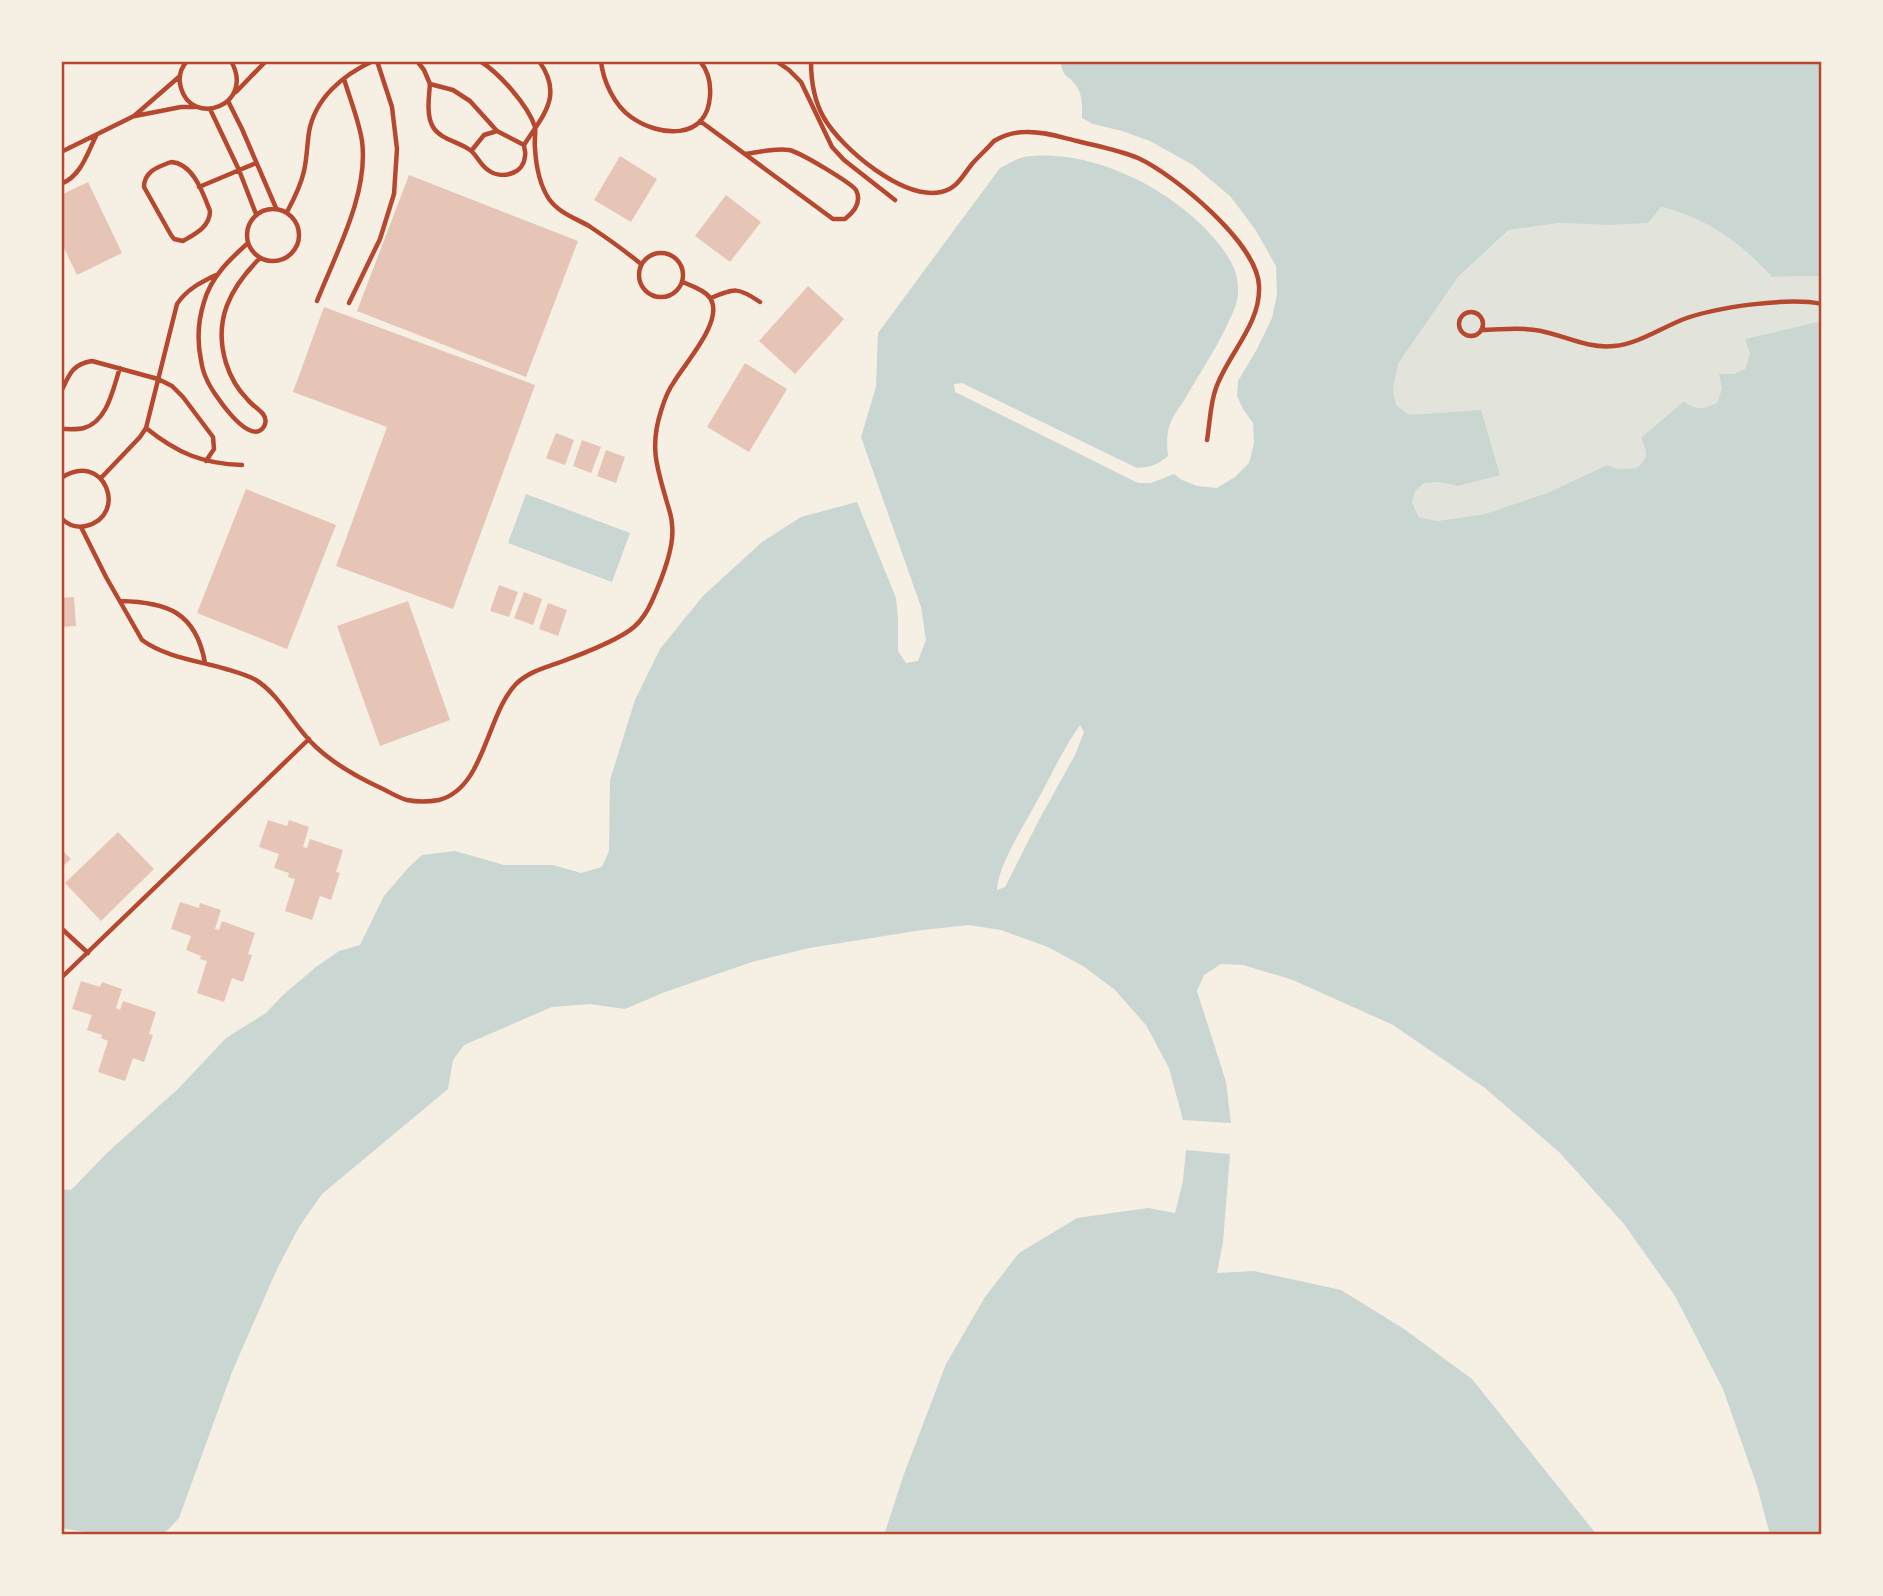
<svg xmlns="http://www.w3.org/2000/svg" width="1883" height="1596" font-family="'PT Sans',sans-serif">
	<rect width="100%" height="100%" fill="#f6efe4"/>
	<path fill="#e2e4dc" d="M1661 207C1709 219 1738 242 1772 277L1816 276 1822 279V321L1745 339 1750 354 1745 369C1730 377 1722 387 1717 403 1702 410 1697 411 1683 402L1641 438C1647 452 1649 457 1637 468L1618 469 1607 465 1547 493 1485 514 1437 521 1419 517 1412 503 1415 491 1424 482H1438L1458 486 1409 415 1396 405 1393 388 1398 364 1458 277 1510 230 1559 223 1610 225 1648 223Z"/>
	<path fill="#c9d6d2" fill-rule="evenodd" d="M1060 61H1822V279L1816 276 1772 277C1739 242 1709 219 1661 207L1648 223 1610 225 1559 223 1509 230 1458 277 1398 364 1393 388 1396 405 1409 415 1481 410 1500 475 1458 486 1438 482 1424 483 1415 491 1412 503 1419 517 1437 521 1485 514 1547 493 1607 465 1618 469 1637 468C1649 457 1647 452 1641 438L1684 401C1695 411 1704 409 1717 403L1722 389 1719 374H1734L1745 369 1750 354 1745 339 1822 321V1535H1770L1757 1486 1723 1389 1675 1296 1624 1224 1560 1153 1485 1088 1393 1025 1293 980 1243 965 1221 964 1204 975 1197 991 1226 1082 1231 1123 1183 1120 1169 1068 1146 1025 1115 990 1083 966 1048 947 1001 930 969 925 922 930 809 948 752 962 665 992 625 1009 590 1004 552 1007 464 1045 453 1060 448 1089 322 1194 299 1227 277 1269 232 1372 179 1518C175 1522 168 1531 163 1533 144 1540 81 1532 61 1528V1189L71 1190 108 1152 179 1088 226 1038 266 1013 283 995 316 967 339 951 360 945 384 896 408 868 422 855 455 851 504 865H553L581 873 602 867 609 851 610 780 635 700 660 649 703 596 762 542 801 517 857 502 896 598 898 619V651L906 663 918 661 926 640 921 607 861 437 876 387 878 333 1000 168C1008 164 1016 159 1024 157 1089 147 1171 188 1213 237 1225 251 1238 268 1238 288 1239 301 1233 312 1228 323 1216 349 1200 373 1186 397 1181 406 1173 415 1170 424 1166 435 1167 445 1168 456 1158 465 1150 467 1137 468L962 383 954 384 955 392 1138 483H1151L1174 474 1182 480 1197 486 1217 488 1235 477 1249 463 1254 443 1253 423 1243 409 1237 396 1238 381 1257 349 1272 318 1277 295 1276 266 1255 229 1230 196 1193 165 1150 141 1122 131 1093 124 1082 118C1082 106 1083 94 1075 84 1066 73 1064 79 1060 61ZM1080 725 1084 732 1075 755 1039 820 1005 887 997 890C998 865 1025 824 1037 801 1051 776 1063 749 1080 725Z
		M526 494 630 533 612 582 508 543Z
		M1186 1150 1230 1154 1223 1242 1217 1273 1254 1271 1341 1290 1404 1329 1472 1379 1597 1535H884L904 1474 946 1364 985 1297 1019 1253 1077 1218 1148 1208 1175 1213 1183 1181Z"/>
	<path fill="#e6c5b7" d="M620 156 657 179 631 222 594 200Z
		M409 175 578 241 526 377 357 311Z
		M88 182 122 253 77 275 61 242V195Z
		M726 195 761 222 730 262 695 236Z
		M808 286 844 319 795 374 759 341Z
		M324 307 535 385 453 609 336 566 387 427 293 392Z
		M745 363 787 389 749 452 707 427Z
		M556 433 574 440 565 465 546 458Z
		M582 440 601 447 591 473 573 466Z
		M606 450 625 457 616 483 597 476Z
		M246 489 336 525 287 649 197 613Z
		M499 585 518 592 509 617 490 611Z
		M524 592 542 599 533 625 514 618Z
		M74 597 76 626 61 627V598Z
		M408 601 450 720 380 746 337 626Z
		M548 603 567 610 558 636 539 629Z
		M268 820 287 826 289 820 309 827 303 847 307 848 310 839 343 850 336 872 340 873 331 900 320 896 312 920 285 911 295 879 288 877 289 873 274 868 279 854 259 847Z
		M118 832 154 869 101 921 65 883Z
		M61 849 71 859 61 868Z
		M180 902 199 908 200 903 221 910 215 929 219 930 222 921 255 933 248 954 252 955 243 982 232 978 224 1002 197 993 207 961 200 959 201 956 186 950 191 936 171 929Z
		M81 981 100 987 102 982 122 989 116 1008 120 1010 123 1001 156 1012 149 1034 153 1035 144 1062 133 1058 125 1081 98 1072 108 1041 101 1038 102 1035 87 1030 92 1015 72 1009Z"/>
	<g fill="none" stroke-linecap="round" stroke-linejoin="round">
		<path stroke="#b5482f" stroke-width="4.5" d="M187 61C180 69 178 78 181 88 192 128 256 105 231 61
			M417 61 424 70 430 84
			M480 61C499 73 528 105 535 127 536 133 534 141 535 148 536 166 539 184 549 199 559 213 575 218 589 226 607 238 624 250 641 264
			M601 61C603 81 614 105 631 117 659 137 707 141 710 96 711 83 709 72 700 61
			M776 61 789 70 801 82 832 147 844 160 895 200
			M811 61C811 81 814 101 824 118 842 149 903 200 941 192 957 189 963 175 972 164 979 156 987 149 994 141 1004 135 1013 132 1025 132 1042 131 1060 137 1077 141 1097 146 1119 150 1138 158 1175 175 1258 244 1259 286 1261 324 1228 354 1216 388 1210 404 1210 423 1207 440
			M430 84 453 90 470 101 497 131 524 145C524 149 526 152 525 156 524 174 501 180 488 170 480 165 477 155 470 150 459 142 440 139 433 127 426 116 429 96 430 84Z
			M236 92 266 61
			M228 101 242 129 276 208
			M210 109 239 170 256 214
			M135 116 181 107H195
			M700 121 833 219H845C854 212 862 202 856 190 851 183 800 152 789 150 775 148 759 152 745 154
			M524 145C543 115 564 96 539 61
			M472 150 484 135 497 131
			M61 152 134 116 180 76
			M171 162C193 163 203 193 210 211 210 227 195 234 183 241L174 239 171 235 144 187C144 172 157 167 171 162Z
			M61 184C81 176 87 154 96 136
			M199 187 256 163
			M247 235a26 26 0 1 1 52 0a26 26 0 1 1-52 0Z
			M287 212C294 199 301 185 304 171 307 158 307 145 309 132 315 98 343 75 373 61
			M248 243C229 260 211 277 204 302 198 321 197 341 201 360 202 367 204 374 207 380 212 392 247 444 262 429 266 425 267 419 263 414 259 409 252 405 248 400 238 390 230 376 226 363 213 320 230 288 260 258
			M639 275a22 22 0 1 1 44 0a22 22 0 1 1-44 0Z
			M711 298C735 288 738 287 760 302
			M317 301C336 253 369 193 362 141 359 121 350 99 344 79
			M349 303 380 239 394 194 397 149 392 107 377 61
			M1459 324a12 12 0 1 1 24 0a12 12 0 1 1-24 0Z
			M1481 330C1499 330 1518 327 1535 330 1563 334 1585 349 1614 346 1638 344 1661 328 1684 319 1717 307 1788 297 1822 304
			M61 392C69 375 72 364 92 361L158 379 172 386 183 397 213 437 214 449 206 461
			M146 428C177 453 203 464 242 465
			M61 429C68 429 77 430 84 428 108 421 113 388 120 368
			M61 478C105 449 129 516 86 526 77 528 68 525 61 518
			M101 478 140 437 146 428 177 304C187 289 200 283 216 275
			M81 527 106 577 142 640C165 657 199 661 226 669 236 672 247 675 256 680 281 696 294 727 316 747 335 765 359 778 383 789 391 793 399 798 407 800 417 802 428 802 439 800 485 788 486 715 516 684 527 673 543 668 558 663 577 656 619 640 634 627 642 620 648 610 652 601 661 581 675 546 672 525 672 516 668 507 666 499 656 465 650 445 661 411 664 401 668 390 674 382 685 363 725 320 710 298 705 290 691 286 683 282
			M120 601C167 602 196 612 205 663
			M61 928 88 953
			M61 978 309 739"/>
	</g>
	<rect width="1883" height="1596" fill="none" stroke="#f6efe4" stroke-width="126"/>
	<rect x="63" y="63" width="1757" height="1470" fill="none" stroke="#b5482f" stroke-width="2.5"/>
</svg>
